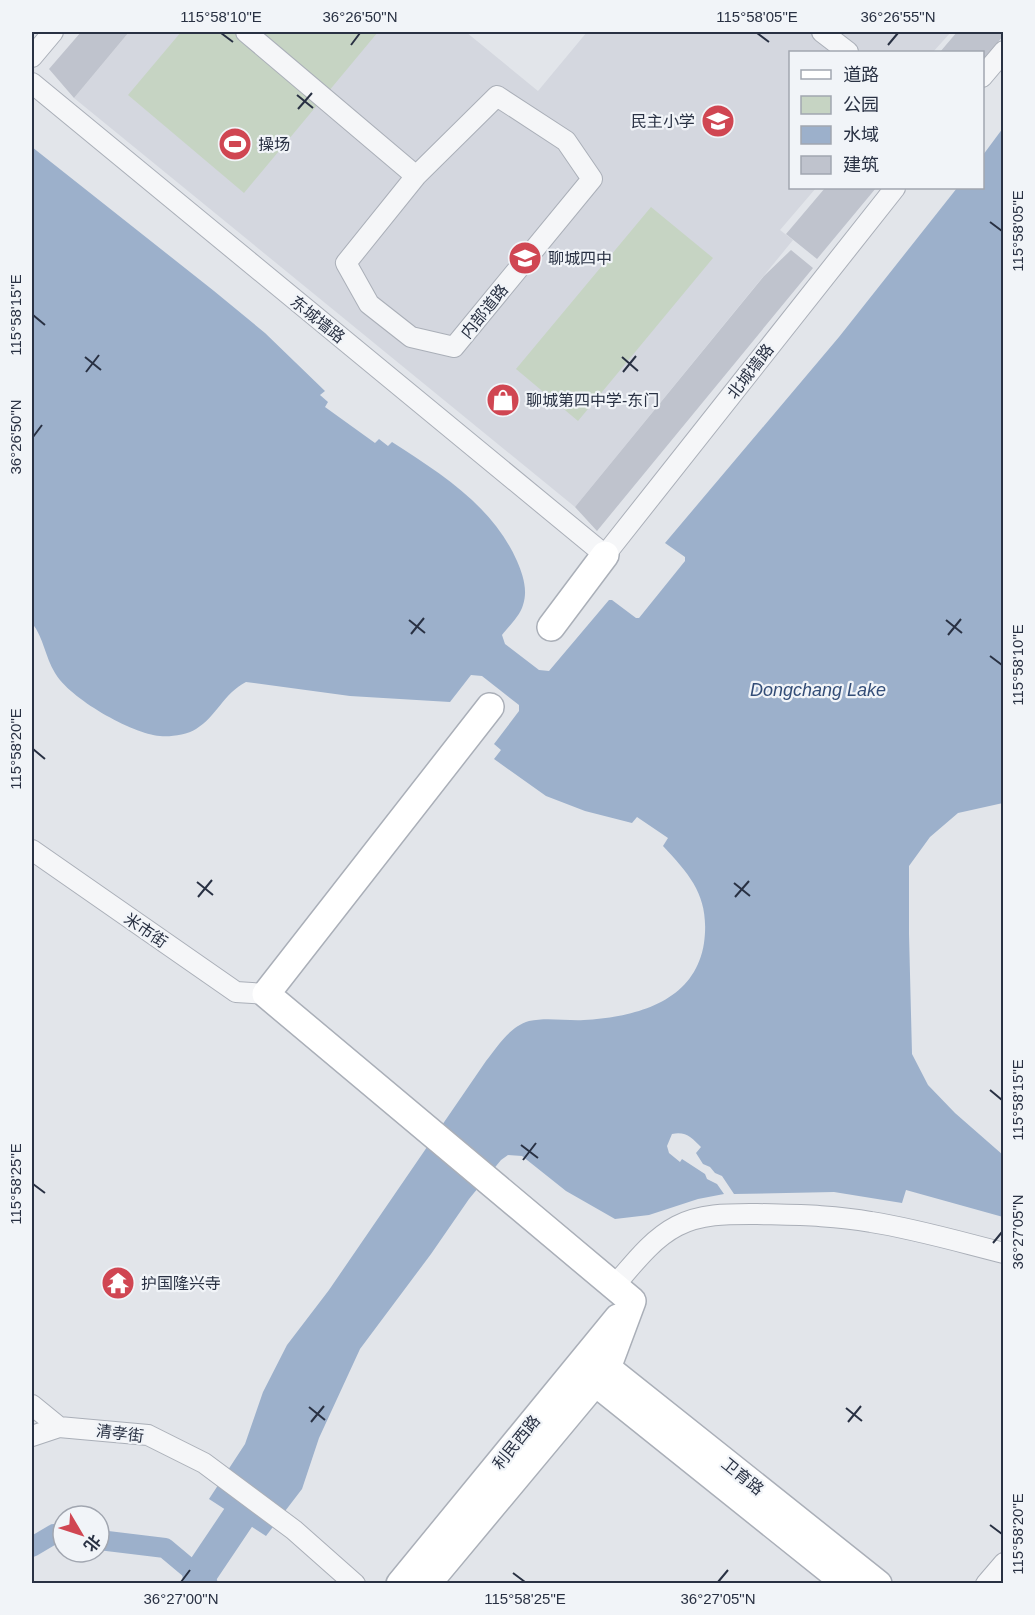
<svg xmlns="http://www.w3.org/2000/svg" width="1035" height="1615" font-family="Helvetica,'Noto Sans SC',sans-serif">
	<rect width="100%" height="100%" fill="#e2e5ea"/>
	<path fill="#d4d7df" d="M129 32H466L538 91 587 32H951L933 52H790V188H816L780 230 793 240 575 507 74 98Z"/>
	<path fill="#c6d4c3" d="M181 32H378L244 193 128 95Z
		M651 207 713 258 578 421 516 369Z"/>
	<path fill="#9cb0cb" d="M1003 128V803L958 813 930 837 909 866V934L912 1054 928 1085 955 1113 1003 1155V1217L906 1190 902 1203 834 1192 734 1194 722 1176 715 1173 710 1167 703 1164 696 1153 701 1147C692 1138 686 1131 672 1134L667 1146 669 1153 680 1162 682 1159 705 1174 707 1179 717 1184 724 1194 698 1199 649 1215 615 1219 566 1191 522 1156 508 1155 501 1160 469 1199 431 1254 360 1349 319 1438 302 1489 266 1536 209 1499 245 1444 263 1392 287 1345 329 1290 486 1061C498 1046 509 1027 529 1021 547 1017 566 1021 584 1020 636 1017 695 1002 704 943 710 898 692 877 663 846L668 838 637 817 632 823 585 811 546 796 494 759 501 750 494 744 519 711V705L482 676 471 675 450 702 350 696 246 682C224 693 216 717 196 729 187 735 170 737 160 736 132 734 69 698 55 673 45 657 44 638 32 623V147L214 291 265 333 325 391 320 395 328 402 325 407 375 443 379 439 388 446 392 442C440 473 493 506 517 561 523 575 528 590 523 605 520 616 508 627 502 635L505 644 539 670 549 671 609 600H612L636 618H639L685 561V557L665 543 839 337 957 188H982L983 155Z"/>
	<g fill="none" stroke-linecap="round" stroke-linejoin="round">
		<path stroke="#9cb0cb" stroke-width="20" d="M99 1540 165 1548 208 1584
			M32 1547 54 1534 63 1535"/>
		<path stroke="#9cb0cb" stroke-width="33" d="M199 1576 238 1518"/>
	</g>
	<path fill="#bfc3cd" d="M81 32H129L74 98 49 69Z
		M957 32H1004V35L982 61V52H940Z
		M825 188H876L817 259 786 234Z
		M791 250 813 268 597 531 575 507 764 276Z"/>
	<g fill="none" stroke-linecap="round" stroke-linejoin="round">
		<g stroke="#aaafb8" stroke-width="22">
			<path id="street" d="M246 32 416 176
				M822 32 848 52
				M32 57 53 32
				M982 77 1004 51
				M32 83 605 555 895 188
				M497 96 566 141 592 179 454 347 411 337 369 304 346 263 416 176Z
				M32 850 236 992 266 994
				M615 1285C634 1263 652 1239 677 1226 702 1213 731 1214 757 1214 795 1215 833 1215 871 1222 916 1229 960 1242 1004 1253
				M32 1405 59 1427
				M32 1436 59 1427 148 1435 204 1463 294 1530 355 1584
				M986 1584 1004 1563"/>
		</g>
		<g stroke="#aaafb8" stroke-width="30">
			<path id="secondary" d="M551 627 605 555
				M607 1368 878 1584
				M595 1382 847 1584
				M400 1584 618 1318
				M427 1584 607 1368 632 1301 266 994 490 707"/>
		</g>
		<use href="#street" stroke="#f5f6f8" stroke-width="20"/>
		<use href="#secondary" stroke="#fff" stroke-width="27"/>
	</g>
	<path fill="none" stroke="#293143" stroke-width="2" d="M221 33 233 42M757 33 769 42M351 45 360 33M888 45 898 33M297 95 313 108M298 109 312 93M990 222 1002 231M33 315 45 325M85 357 101 370M622 357 638 371M86 372 99 355M623 372 636 356M33 437 42 425M409 620 425 633M946 620 962 633M411 634 424 618M948 635 961 619M990 656 1002 665M33 749 45 759M197 882 213 895M734 883 750 896M198 897 212 880M735 897 749 881M990 1090 1002 1100M521 1145 538 1158M523 1160 536 1143M33 1184 45 1193M993 1243 1002 1232M309 1407 325 1420M846 1408 862 1421M311 1422 324 1406M848 1422 861 1406M990 1525 1002 1534M513 1573 525 1582M181 1582 190 1570M718 1582 728 1570"/>
	<defs>
		<g id="school-disc" transform="scale(1.725)"><circle r="9.5" fill="#d04652" stroke="#f1f4f8"/><path d="M0-5L7-2L0 1L-7-2ZM-4 1L0 2.5L4 1V4Q0 6-4 4Z" fill="#fff"/></g>
		<g id="stadium-disc" transform="scale(1.725)"><circle r="9.5" fill="#d04652" stroke="#f1f4f8"/><path d="M0-5a6.5 5 0 1 0 0 10a6.5 5 0 1 0 0-10ZM-3.5-1.8h7v3.6h-7Z" fill="#fff"/></g>
		<g id="shop-disc" transform="scale(1.725)"><circle r="9.5" fill="#d04652" stroke="#f1f4f8"/><path d="M-5-2.5h2.3a2.7 3.5 0 0 1 5.4 0H5L5.5 6h-11ZM-1.5-2.5h3a1.5 2.3 0 0 0-3 0Z" fill="#fff"/></g>
		<g id="temple-disc" transform="scale(1.725)"><circle r="9.5" fill="#d04652" stroke="#f1f4f8"/><path d="M0-6L5-2H3V0L6.5 2.5H4V6H1.5V3h-3V6H-4V2.5H-6.5L-3 0V-2H-5Z" fill="#fff"/></g>
	</defs>
	<g fill-rule="evenodd">
		<use href="#school-disc" x="718" y="121"/>
		<use href="#stadium-disc" x="235" y="144"/>
		<use href="#school-disc" x="525" y="258"/>
		<use href="#shop-disc" x="503" y="400"/>
		<use href="#temple-disc" x="118" y="1283"/>
	</g>
	<g text-anchor="middle" stroke-width="4.5" stroke-linejoin="round" paint-order="stroke">
		<g font-size="16" fill="#293143" stroke="#f1f4f8" text-anchor="start">
			<text x="695" y="127" text-anchor="end">民主小学</text>
			<text x="258" y="150">操场</text>
			<text x="548" y="264">聊城四中</text>
			<text x="526" y="406">聊城第四中学-东门</text>
			<text x="141" y="1289">护国隆兴寺</text>
		</g>
		<g font-size="16" fill="#293143" stroke="#f1f4f8">
			<text transform="translate(484 311) rotate(-51)" y="6">内部道路</text>
			<text transform="translate(318 319) rotate(39)" y="6">东城墙路</text>
			<text transform="translate(750 371) rotate(-52)" y="6">北城墙路</text>
			<text transform="translate(146 930) rotate(34)" y="6">米市街</text>
			<text transform="translate(120 1433) rotate(7)" y="6">清孝街</text>
			<text transform="translate(516 1442) rotate(-51)" y="6">利民西路</text>
			<text transform="translate(743 1476) rotate(39)" y="6">卫育路</text>
		</g>
		<g font-size="18" font-style="italic" fill="#334d77" stroke="#f1f4f8">
			<text x="818" y="696">Dongchang Lake</text>
		</g>
	</g>
	<rect width="1035" height="1615" fill="none" stroke="#f1f4f8" stroke-width="66"/>
	<rect x="789" y="51" width="195" height="138" fill="#f1f4f8" stroke="#a1a6b0" stroke-width="1.5"/>
	<rect x="801" y="70" width="30" height="9" fill="#ffffff" stroke="#a1a6b0" stroke-width="1.5"/>
	<text x="843" y="81" font-size="18" fill="#293143">道路</text>
	<rect x="801" y="96" width="30" height="18" fill="#c6d4c3" stroke="#a1a6b0" stroke-width="1.5"/>
	<text x="843" y="111" font-size="18" fill="#293143">公园</text>
	<rect x="801" y="126" width="30" height="18" fill="#9cb0cb" stroke="#a1a6b0" stroke-width="1.5"/>
	<text x="843" y="141" font-size="18" fill="#293143">水域</text>
	<rect x="801" y="156" width="30" height="18" fill="#bfc3cd" stroke="#a1a6b0" stroke-width="1.5"/>
	<text x="843" y="171" font-size="18" fill="#293143">建筑</text>
	<g transform="translate(81 1534) rotate(129)"><circle r="28" fill="#f1f4f8" stroke="#a1a6b0" stroke-width="1.5"/>
	<path d="M0-4.5L10 22L0 15L-10 22Z" fill="#d04652"/>
	<text y="-9" font-size="16" font-weight="bold" text-anchor="middle" fill="#293143">北</text>
	</g>
	<rect x="33" y="33" width="969" height="1549" fill="none" stroke="#293143" stroke-width="2"/>
	<g font-size="15" text-anchor="middle" fill="#293143">
		<text x="221" y="22">115°58'10"E</text>
		<text x="360" y="22">36°26'50"N</text>
		<text x="757" y="22">115°58'05"E</text>
		<text x="898" y="22">36°26'55"N</text>
		<text transform="translate(1018 231) rotate(-90)" y="5">115°58'05"E</text>
		<text transform="translate(16 315) rotate(-90)" y="5">115°58'15"E</text>
		<text transform="translate(16 437) rotate(-90)" y="5">36°26'50"N</text>
		<text transform="translate(1018 665) rotate(-90)" y="5">115°58'10"E</text>
		<text transform="translate(16 749) rotate(-90)" y="5">115°58'20"E</text>
		<text transform="translate(1018 1100) rotate(-90)" y="5">115°58'15"E</text>
		<text transform="translate(16 1184) rotate(-90)" y="5">115°58'25"E</text>
		<text transform="translate(1018 1232) rotate(-90)" y="5">36°27'05"N</text>
		<text transform="translate(1018 1534) rotate(-90)" y="5">115°58'20"E</text>
		<text x="181" y="1604">36°27'00"N</text>
		<text x="525" y="1604">115°58'25"E</text>
		<text x="718" y="1604">36°27'05"N</text>
	</g>
</svg>
